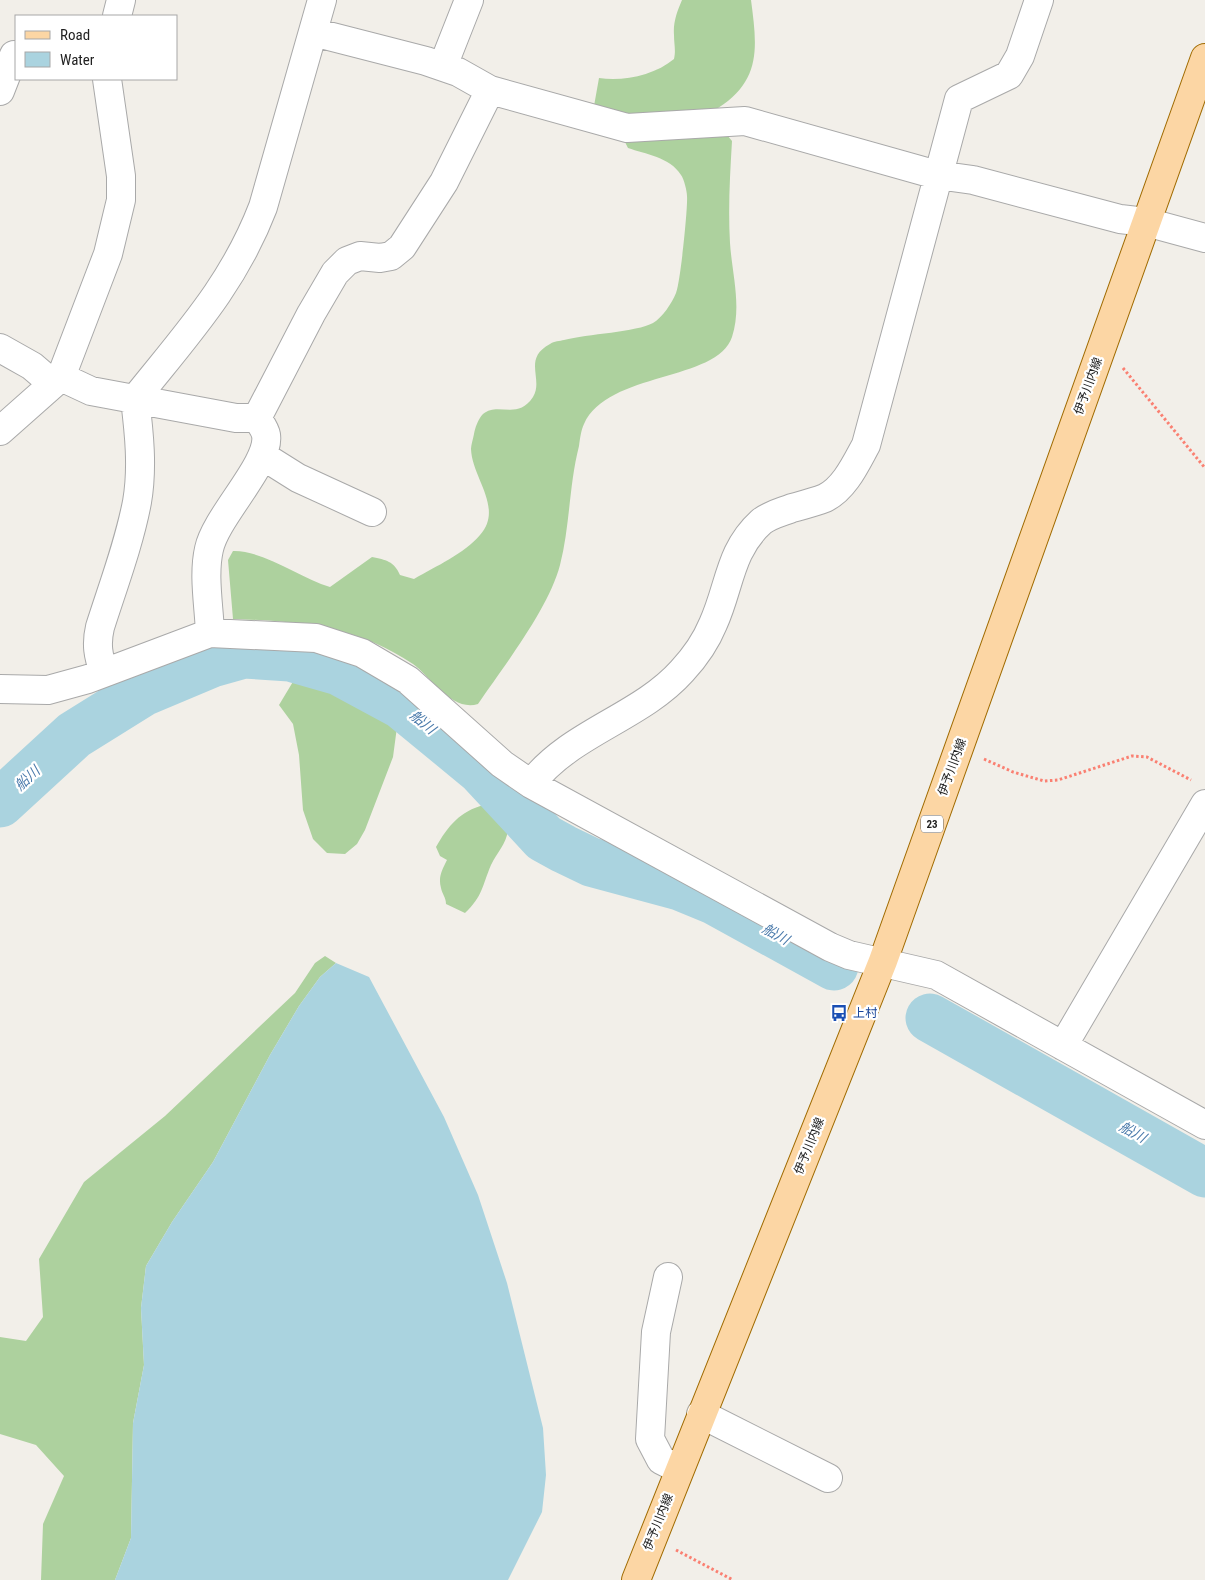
<svg xmlns="http://www.w3.org/2000/svg" width="1205" height="1580" font-family="'Roboto Condensed','Noto Sans JP',sans-serif">
	<rect width="100%" height="100%" fill="#f2efe9"/>
	<path fill="#add19e" d="M682 0H751C757 46 762 80 718 108L631 115 594 106 599 78C623 82 655 75 674 59 676 50 674 44 674 35 673 22 677 12 682 0Z
		M727 135 732 141C730 175 728 209 730 243 732 274 742 306 732 337 717 382 608 371 584 424 581 430 580 439 579 446 569 485 570 526 560 565 549 608 504 666 478 704 452 712 432 678 413 664 356 626 299 621 233 619L228 560 233 551C263 550 300 578 330 587L372 557C386 560 394 561 400 575L414 579C436 566 464 554 480 535 504 508 472 478 471 449 471 445 473 439 474 434 475 428 478 419 483 414 498 401 517 421 533 397 544 379 522 359 550 344 554 341 560 341 564 340 587 334 637 332 653 323 662 318 672 303 676 293 680 285 688 208 687 196 687 191 684 179 681 175 670 157 645 154 628 148L625 142 629 136Z
		M308 679C343 687 369 706 397 727L393 757 365 830 357 844 345 854 327 853 313 839 303 810 299 755 293 724 279 705 294 680Z
		M484 805 508 830C506 845 497 852 491 865 482 886 483 896 465 913L446 904C446 897 442 894 441 888 438 877 442 870 447 860L440 856 436 847C448 826 460 811 484 805Z
		M325 956 336 963 320 977 299 1006 270 1055 213 1162 172 1222 146 1266 141 1308 144 1365 133 1423 131 1538 115 1580H41L43 1524 64 1476 36 1445 0 1434V1337L26 1341 43 1317 39 1259 84 1182 165 1116 295 993 315 963Z"/>
	<path fill="#aad3df" d="M336 963 369 977 444 1117 478 1195 507 1283 543 1428 546 1475 542 1512 508 1580H115L131 1538 133 1423 144 1365 141 1308 146 1266 172 1222 213 1162 270 1055 299 1006 320 977Z"/>
	<g fill="none" stroke-linecap="round" stroke-linejoin="round">
		<path stroke="#aad3df" stroke-width="49" d="M0 803 74 735 143 692 212 663 244 654 290 657 339 671 402 705 481 770 544 838 564 849 591 862 680 886 714 900 834 966
			M930 1018 1205 1173"/>
		<g stroke="#a9a9a9" stroke-width="30">
			<path id="minor" d="M117 16 121 0
				M313 32 426 61 458 72 490 90 627 128 745 121 937 175 973 180 1120 219 1146 222 1205 238
				M443 66 469 0
				M0 91 14 55
				M0 348 32 366 53 384
				M61 377 91 391 236 418H257
				M0 431 61 377 108 254 121 200V176L107 79
				M263 456 298 478 372 512
				M210 633C209 606 203 575 209 549 216 516 271 463 266 435 265 429 260 423 257 418L311 314 335 273 347 261 360 256 380 258 391 256 402 247 444 182 490 90
				M104 672C98 656 96 644 100 627 113 586 129 544 137 502 143 468 139 432 135 399 186 335 233 285 263 207L322 0
				M0 689 48 690 88 679 210 633 316 638 362 653 408 680 502 764 531 784 830 947 849 955 936 975 1205 1125
				M531 784C569 733 640 718 682 671 695 657 706 641 713 624 730 587 729 551 761 522 769 515 782 512 792 508 803 505 815 502 825 498 845 488 856 463 866 445L959 99 1009 75 1020 56 1039 0
				M1063 1046 1205 804
				M668 1277 656 1332 650 1439 661 1460 679 1469
				M701 1414 828 1478"/>
		</g>
		<g stroke="#a06b00" stroke-width="30">
			<path id="major" d="M636 1580 883 961 1205 58"/>
		</g>
		<path stroke="#fa8072" stroke-width="3" stroke-dasharray="2.5 2.5" stroke-linecap="butt" d="M1123 368 1205 468
			M984 759 1013 772 1044 781 1058 780 1132 756 1147 757 1191 780
			M676 1550 733 1580"/>
		<use href="#minor" stroke="#fff" stroke-width="28"/>
		<use href="#major" stroke="#fcd6a4" stroke-width="28"/>
	</g>
	<defs>
		<g id="bus-bare" transform="scale(1.35)"><path d="M-5-6H5V4H4V6H2V4H-2V6H-4V4H-5ZM-3.5-4V0h7V-4ZM-3.5 1.2v1.5H-2V1.2ZM2 1.2v1.5H3.5V1.2Z" fill="#1a4fb4" stroke="#fff" stroke-width="2.5" paint-order="stroke"/></g>
	</defs>
	<g fill-rule="evenodd">
		<use href="#bus-bare" x="839" y="1013"/>
	</g>
	<g text-anchor="middle" stroke-width="4.5" stroke-linejoin="round" paint-order="stroke">
		<rect fill="#fff" stroke="#646464" stroke-width="1" x="921" y="815.5" width="22" height="17" rx="4"/>
		<g font-size="11" font-weight="bold" fill="#222">
			<text x="932" y="828">23</text>
		</g>
		<g font-size="12" fill="#222" stroke="#fff">
			<text transform="translate(1088 386) rotate(-70)" y="4">伊予川内線</text>
			<text transform="translate(952 767) rotate(-70)" y="4">伊予川内線</text>
			<text transform="translate(809 1146) rotate(-68)" y="4">伊予川内線</text>
			<text transform="translate(658 1522) rotate(-68)" y="4">伊予川内線</text>
		</g>
		<g font-size="12" fill="#164399" stroke="#fff" text-anchor="start">
			<text x="853" y="1017">上村</text>
		</g>
		<g font-size="14" font-style="italic" fill="#4a7aab" stroke="#fff">
			<text transform="translate(423 722) rotate(39)" y="5">船川</text>
			<text transform="translate(27 778) rotate(-43)" y="5">船川</text>
			<text transform="translate(776 934) rotate(29)" y="5">船川</text>
			<text transform="translate(1133 1132) rotate(29)" y="5">船川</text>
		</g>
	</g>
	<rect x="15" y="15" width="162" height="65" fill="#ffffff" stroke="#a7a7a7"/>
	<rect x="25" y="31" width="25" height="8" fill="#fcd6a4" stroke="#a7a7a7"/>
	<text x="60" y="40" font-size="15" fill="#222222">Road</text>
	<rect x="25" y="52" width="25" height="15" fill="#aad3df" stroke="#a7a7a7"/>
	<text x="60" y="65" font-size="15" fill="#222222">Water</text>
</svg>
